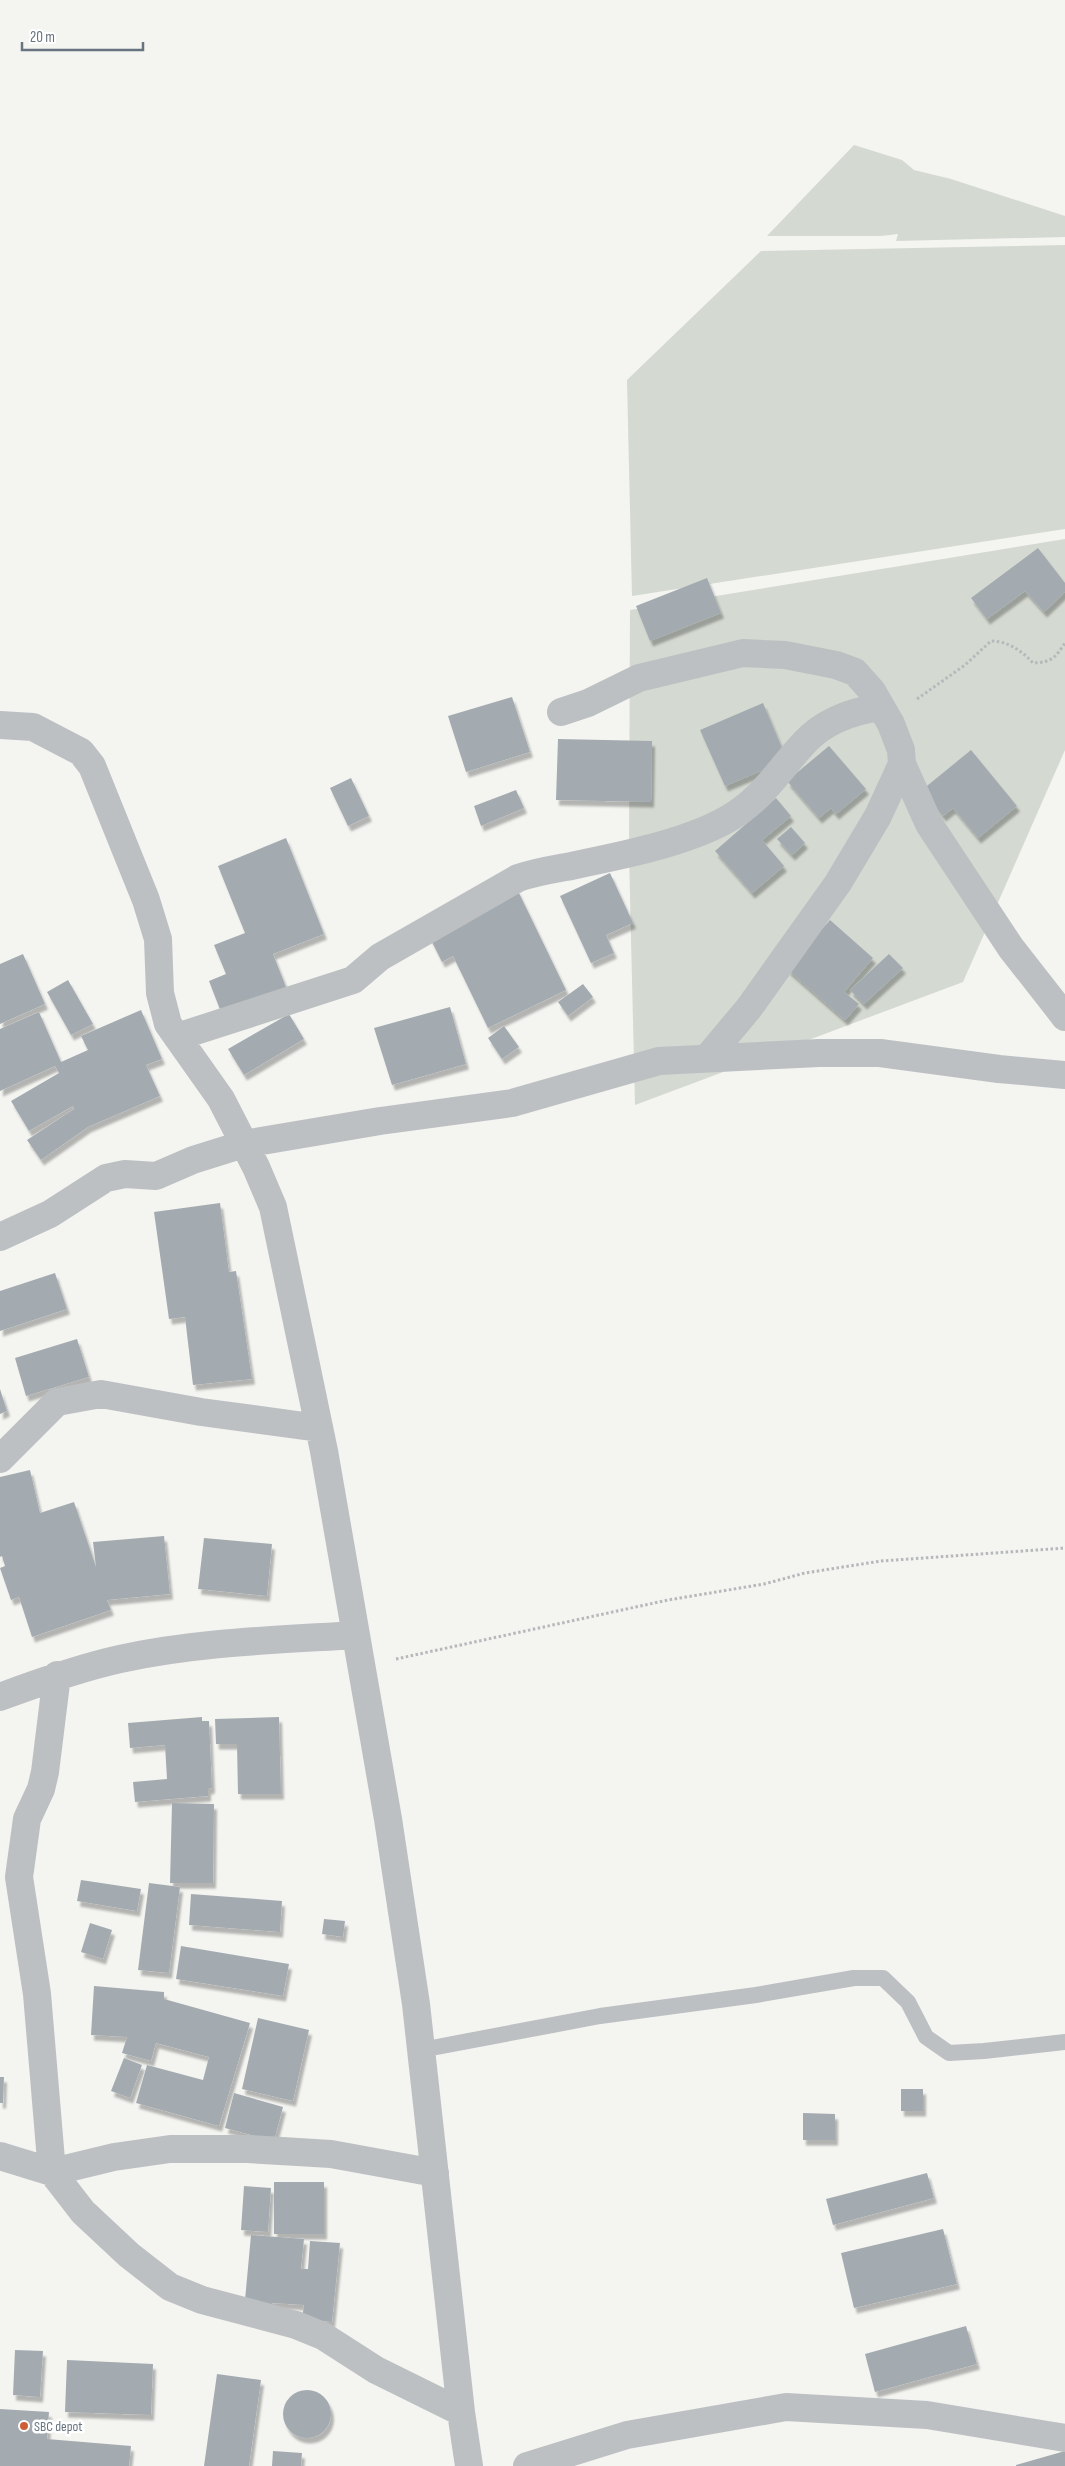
<svg xmlns="http://www.w3.org/2000/svg" width="1065" height="2466" font-family="'Sofia Sans Condensed',sans-serif">
	<defs>
		<filter id="shadow"><feDropShadow dx="3" dy="5.5" stdDeviation="1" flood-color="#0004"/></filter>
	</defs>
	<rect width="100%" height="100%" fill="#f4f4f1"/>
	<path fill="#d4d9d1" d="M854 145 902 160 914 170 951 179 1065 216V237L896 241 898 234 881 236H767Z
		M1065 245V529L632 596 627 380 761 251Z
		M1065 539V750L963 982 635 1105 629 853 630 610Z"/>
	<path fill="#a4abb0" filter="url(#shadow)" d="M1038 548 1065 583V592L1044 612 1025 591 987 619 971 598Z
		M707 578 721 613 650 641 636 606Z
		M512 697 530 752 466 772 448 716Z
		M763 703 787 760 725 786 700 730Z
		M558 739 652 741 651 802 556 800Z
		M829 746 866 789 836 814 831 808 819 818 787 781Z
		M971 750 1017 806 978 838 953 808 943 816 922 790Z
		M351 778 369 816 348 826 330 788Z
		M516 790 524 808 481 826 474 806Z
		M776 798 791 816 762 840 784 866 752 893 715 851Z
		M791 827 805 843 792 855 777 839Z
		M286 838 324 934 273 954 286 987 221 1012 209 981 226 974 214 945 245 933 218 866Z
		M610 873 633 923 606 935 614 953 591 963 560 896Z
		M517 889 566 990 488 1028 453 956 442 962 427 932Z
		M830 920 873 958 844 992 859 1004 845 1020 787 969Z
		M23 954 45 1004 0 1024V964Z
		M889 954 903 968 864 1004 850 990Z
		M68 980 93 1024 71 1035 47 992Z
		M583 984 593 997 568 1016 558 1002Z
		M450 1007 466 1064 392 1085 374 1028Z
		M141 1010 162 1059 146 1065 160 1096 88 1127 41 1160 27 1140 74 1109 73 1106 29 1131 11 1101 59 1073 55 1066 0 1091V1029L39 1012 61 1062 88 1050 81 1036Z
		M289 1014 304 1039 244 1075 228 1049Z
		M504 1026 519 1047 502 1059 488 1038Z
		M220 1203 229 1272 236 1271 252 1379 193 1385 185 1317 169 1319 154 1212Z
		M55 1273 67 1309 0 1331V1291Z
		M77 1339 89 1377 26 1396 15 1358Z
		M0 1389 7 1411 0 1414Z
		M30 1470 40 1513 74 1502 96 1567 93 1542 164 1536 170 1594 107 1600 111 1610 32 1637 19 1597 11 1600 0 1568 5 1566 2 1556 0 1557V1477Z
		M204 1538 272 1544 267 1596 198 1589Z
		M202 1717V1721H209L212 1788 208 1789V1796L135 1802 133 1782 167 1779 165 1745 130 1748 128 1723Z
		M279 1717 281 1794H238L237 1744H216L215 1719Z
		M172 1803 214 1804 213 1883H170Z
		M81 1880 141 1889 137 1911 77 1901Z
		M149 1883 180 1887 169 1973 138 1970Z
		M191 1894 282 1901 280 1932 189 1925Z
		M324 1919 345 1921 343 1937 322 1934Z
		M90 1923 112 1930 103 1959 81 1952Z
		M181 1946 289 1964 283 1996 176 1979Z
		M94 1986 164 1992V1999L250 2023 219 2126 136 2103 147 2065 203 2080 209 2057 156 2043 151 2061 122 2053 127 2037 91 2035Z
		M258 2018 309 2030 293 2101 242 2089Z
		M124 2058 142 2065 130 2098 111 2091Z
		M0 2077H4L3 2103H0Z
		M901 2089H923V2111H901Z
		M234 2093 283 2107 274 2141 225 2128Z
		M803 2113 835 2114V2140H803Z
		M927 2173 934 2198 833 2225 826 2199Z
		M274 2182H324V2234H274Z
		M244 2186 271 2188 268 2232 241 2230Z
		M943 2229 957 2284 854 2308 841 2253Z
		M251 2235 304 2239 301 2269H308L310 2241 340 2243 332 2322 302 2319 304 2305 272 2303 271 2313 244 2311Z
		M966 2326 977 2364 875 2392 865 2354Z
		M15 2350 43 2351 40 2397 13 2395Z
		M67 2360 153 2364 151 2415 65 2412Z
		M217 2374 261 2380 249 2466H204Z
		M283 2414a24 24 0 1 1 48 0a24 24 0 1 1-48 0Z
		M0 2409 49 2412 47 2439 131 2446 129 2466H0Z
		M273 2451 302 2453 301 2466H272Z
		M1065 2451V2466H1016V2465Z"/>
	<g fill="none" stroke-linecap="round" stroke-linejoin="round">
		<path stroke="#b6b9bb" stroke-width="3" stroke-dasharray="2.5 2.5" stroke-linecap="butt" d="M917 699 965 665 991 641C1008 641 1022 651 1033 663 1052 662 1055 658 1065 643
			M396 1659 668 1600 764 1584 805 1573 881 1561 1065 1548"/>
		<path stroke="#bcc0c3" stroke-width="16" d="M421 2050 600 2016 756 1995 854 1978H883L908 2002 926 2037 949 2053 984 2051 1065 2042"/>
		<path stroke="#bcc0c3" stroke-width="28" d="M561 712 588 703 639 678 743 653 785 655 836 665 855 672 872 691 891 724 901 750 902 764 929 824 1011 948 1065 1017
			M0 725 33 727 81 752 92 766 146 900 158 939 160 993 168 1024 221 1099 256 1167 273 1207 324 1451 388 1819 416 2004 461 2412 469 2466
			M177 1037 353 980 380 957 518 878C536 872 549 870 566 867 615 857 683 844 726 820 762 800 778 771 804 743 824 721 853 711 881 707
			M708 1057 749 1008 838 883 878 816 902 764
			M0 1237 50 1214 106 1178 125 1174 156 1176 193 1160 244 1144 380 1121 512 1103 659 1061 819 1053H880L999 1069 1065 1075
			M0 1459 57 1402 101 1394 201 1412 319 1428
			M57 1675 45 1772 41 1789 27 1819 19 1877 37 1994 52 2172 83 2212 129 2255 170 2287 202 2300 296 2325 323 2336 376 2370 461 2412
			M0 1697C40 1682 79 1668 120 1659 197 1642 277 1640 356 1635
			M0 2156 52 2172 114 2157 170 2149H248L331 2154 435 2173
			M527 2466 627 2435 786 2407 927 2415 1065 2438"/>
	</g>
	<circle fill="#cd5f38" stroke="#fff" stroke-width="2" cx="24" cy="2426" r="5"/>
	<g text-anchor="middle" stroke-width="5" stroke-linejoin="round" paint-order="stroke">
		<g font-size="14" fill="#67747f" stroke="#fff" text-anchor="start">
			<text x="34" y="2431">SBC depot</text>
		</g>
	</g>
	<path d="M22 42v8h121v-8" fill="none" stroke="#67747f" stroke-width="2.5"/>
	<text x="30" y="42" font-size="15" fill="#67747f" stroke="#ffffff" stroke-width="4" paint-order="stroke">20 m</text>
</svg>
